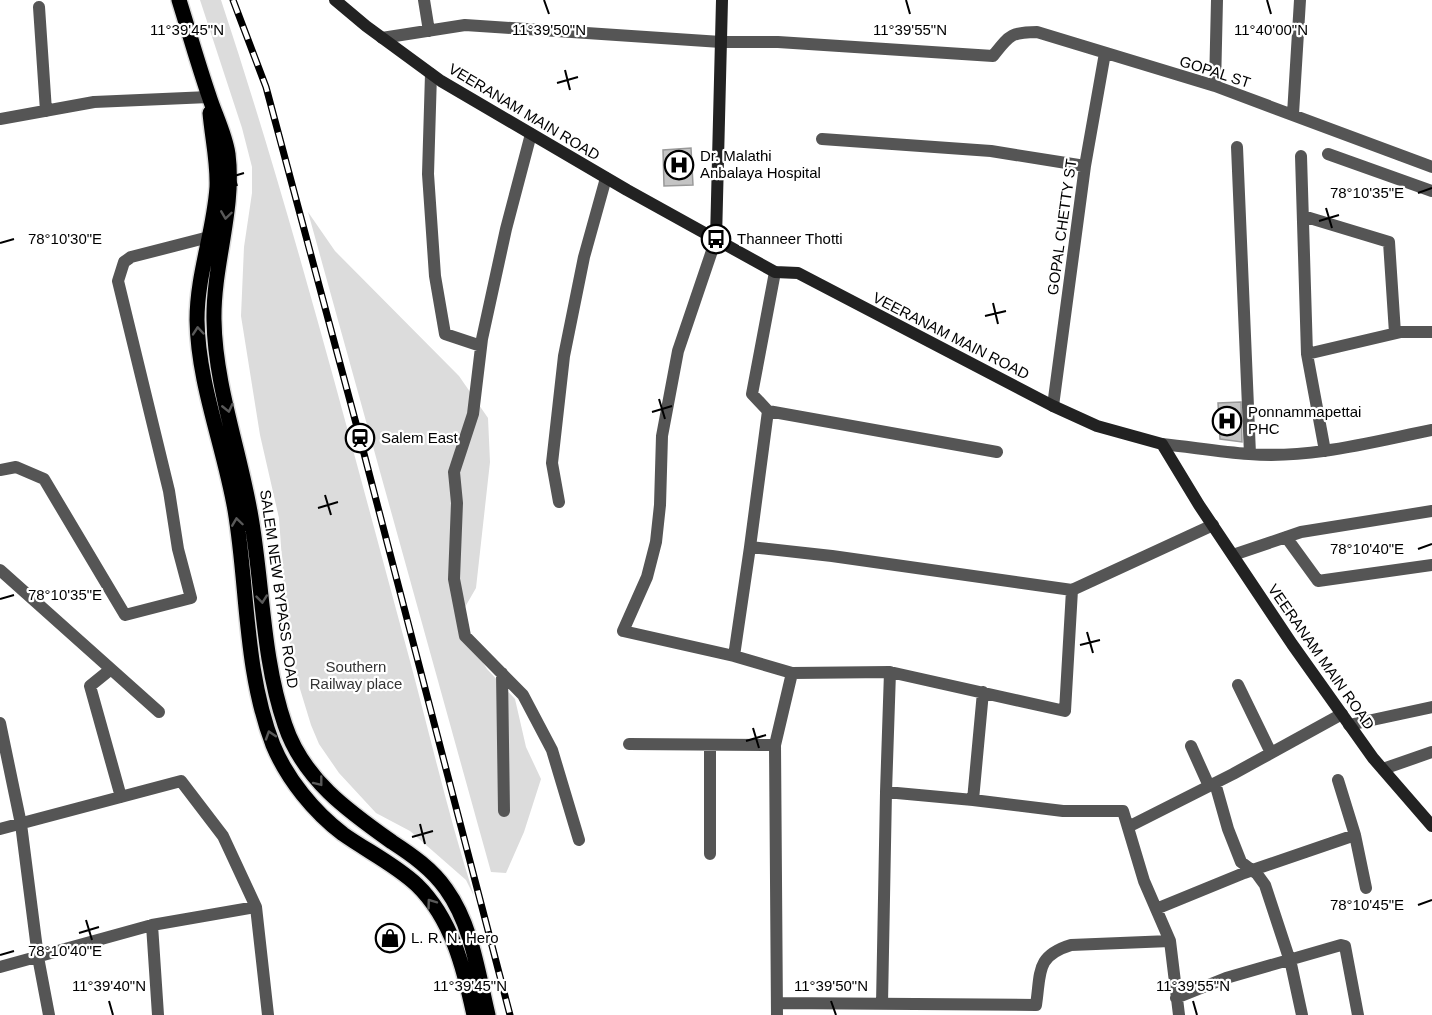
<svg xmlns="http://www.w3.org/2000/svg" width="1432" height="1015" font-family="Helvetica,sans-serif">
	<rect width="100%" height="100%" fill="#fff"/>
	<path fill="#dcdcdc" d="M200 0H221C293 218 350 440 410 661 431 739 449 818 474 896L466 880 410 831 376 813 339 773 319 744 311 725 300 689 287 631 279 518 260 435 241 316 244 247 252 193V167L242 128Z
		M308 212 335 251 459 376 488 418 490 462 476 588 457 621 487 669 515 699 526 747 541 779 524 832 506 873 491 872Z"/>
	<path fill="#c4c4c4" stroke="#999" stroke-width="1.5" d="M691 148 693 185 664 186 663 150Z
		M1241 402 1242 442 1220 439 1218 403Z"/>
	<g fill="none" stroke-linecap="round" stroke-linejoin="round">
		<g stroke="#dbdbdb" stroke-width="18">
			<path id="primary" d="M179 0C189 32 198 64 209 96 215 115 225 134 228 154 235 210 213 264 214 320 215 386 240 451 251 517 263 586 262 658 285 725 303 779 348 811 392 842 412 855 432 869 446 889 472 925 478 973 488 1015
				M210 113C212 137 218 162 217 187 214 232 197 274 197 320 198 384 224 446 235 510 248 587 244 670 273 745 287 779 314 812 343 834 367 851 396 865 417 885 452 919 464 969 474 1015"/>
		</g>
		<path stroke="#555" stroke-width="12" d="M424 0 429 31
			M39 7 46 111
			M382 38 465 25 721 42H778L993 56C1009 36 1010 32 1037 32L1215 86 1432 167
			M431 74 428 174 435 276 445 334 481 346
			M1215 86 1217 0
			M1293 114 1300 0
			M0 119 94 102 209 97
			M531 134 506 229 482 339 473 414 454 472 457 503 454 579 465 636 523 695 552 750 579 840
			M822 139 991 151 1085 166
			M1237 147 1250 454
			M1328 154 1432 191
			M1301 156 1307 354 1325 451
			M1303 216 1389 242 1395 333
			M716 239 678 351 662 436 660 505 656 542 647 577 623 631 734 656
			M775 272 752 394 768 411 997 452
			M1307 354 1401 332H1432
			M1053 406 1085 166 1105 53
			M768 411 750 547 832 556 1072 590
			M1162 444C1191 447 1220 452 1249 454 1311 459 1372 442 1432 430
			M0 470 16 467 44 479 125 615 191 598 178 549 169 491 118 281 124 262 131 257 209 237
			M559 502 552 463 564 356 584 257 606 178
			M1286 537 1318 581 1432 565
			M750 547 734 656 792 673 775 745 777 1015
			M1233 555 1301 532 1432 511
			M0 570 159 712
			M111 669 90 686 121 797
			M502 673 504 811
			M792 673 890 672 1065 711 1072 590 1213 525
			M1238 685 1271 753
			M0 723 21 824 38 957 49 1015
			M1349 725 1432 707
			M629 744 775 745
			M1191 746 1209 786
			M1383 769 1432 752
			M1338 780 1355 835 1366 888
			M1215 783 1228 829 1241 862 1257 874 1265 885 1291 964 1302 1015
			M886 792 890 672
			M973 800 983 692
			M1128 827 1233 774 1342 714
			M0 829 181 781 223 836 256 907
			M710 854V745
			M1156 909 1244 873 1355 835
			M152 925 158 1015
			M0 967 152 925 256 907 268 1015
			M1176 998 1226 978 1341 945 1345 946 1358 1015
			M777 1003 1036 1005C1041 973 1035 956 1071 945L1170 941
			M882 1004 886 792 973 800 1063 811H1123L1144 881 1170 941 1179 1015"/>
		<path stroke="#222" stroke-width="12" d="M335 0 366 26 441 81 627 190 775 272 798 273 1053 406 1097 426 1162 444 1199 505 1292 644 1373 758 1432 826
			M716 239 722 0"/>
		<use href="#primary" stroke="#000" stroke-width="15"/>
		<g stroke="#000" stroke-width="7">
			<path id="rail" d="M233 0 266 87 361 442 510 1015"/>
		</g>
		<use href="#rail" stroke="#fff" stroke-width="4.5" stroke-dasharray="14" stroke-linecap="butt"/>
	</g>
	<defs><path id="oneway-chevron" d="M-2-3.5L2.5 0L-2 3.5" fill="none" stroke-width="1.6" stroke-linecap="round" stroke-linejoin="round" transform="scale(1.5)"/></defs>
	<g stroke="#595959">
		<use href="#oneway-chevron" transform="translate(226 215) rotate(98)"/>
		<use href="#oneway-chevron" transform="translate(198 331) rotate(-95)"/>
		<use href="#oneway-chevron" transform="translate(228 408) rotate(77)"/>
		<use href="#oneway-chevron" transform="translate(237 522) rotate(-98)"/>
		<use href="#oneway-chevron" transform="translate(262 599) rotate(84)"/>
		<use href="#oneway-chevron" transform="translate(270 735) rotate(-108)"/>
		<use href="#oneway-chevron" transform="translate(319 782) rotate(52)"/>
		<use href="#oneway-chevron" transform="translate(431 903) rotate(-126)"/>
	</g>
	<path fill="none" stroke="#000" stroke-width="2" d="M183 0 187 14M544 0 549 14M906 0 910 14M1267 0 1271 14M565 70 570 90M557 83 578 77M231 166 237 186M224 179 244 173M1418 193 1432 188M1326 208 1332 228M1319 221 1339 215M0 243 14 239M993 303 998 324M985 316 1006 311M659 399 665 419M652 412 672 406M325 495 331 515M318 508 338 502M1418 549 1432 544M0 599 14 595M1087 632 1093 653M1080 645 1100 640M753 728 759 748M746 741 766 735M420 824 425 844M412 837 433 831M1418 905 1432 900M86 920 92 940M79 933 99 927M0 955 14 951M109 1001 113 1015M470 1001 474 1015M831 1001 836 1015M1193 1001 1197 1015"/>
	<defs>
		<g id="hospital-ring" transform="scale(1.5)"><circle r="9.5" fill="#fff" stroke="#000" stroke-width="1.5"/><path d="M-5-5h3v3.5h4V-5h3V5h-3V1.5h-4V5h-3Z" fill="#000"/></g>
		<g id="bus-ring" transform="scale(1.5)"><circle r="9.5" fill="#fff" stroke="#000" stroke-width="1.5"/><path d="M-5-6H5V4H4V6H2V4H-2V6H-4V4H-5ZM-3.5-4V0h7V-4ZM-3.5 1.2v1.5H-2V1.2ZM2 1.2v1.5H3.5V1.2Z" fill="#000"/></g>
		<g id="station-ring" transform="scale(1.5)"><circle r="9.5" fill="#fff" stroke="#000" stroke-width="1.5"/><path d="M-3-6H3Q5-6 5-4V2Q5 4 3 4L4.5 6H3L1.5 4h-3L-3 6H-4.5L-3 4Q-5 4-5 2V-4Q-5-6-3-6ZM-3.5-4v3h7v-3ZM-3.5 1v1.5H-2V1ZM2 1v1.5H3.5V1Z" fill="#000"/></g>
		<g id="shop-ring" transform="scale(1.5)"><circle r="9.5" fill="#fff" stroke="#000" stroke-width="1.5"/><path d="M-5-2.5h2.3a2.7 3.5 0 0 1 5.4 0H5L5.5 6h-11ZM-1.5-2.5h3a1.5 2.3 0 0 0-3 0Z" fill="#000"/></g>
	</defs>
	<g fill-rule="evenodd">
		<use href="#hospital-ring" x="679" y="165"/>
		<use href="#bus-ring" x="716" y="239"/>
		<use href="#hospital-ring" x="1227" y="421"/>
		<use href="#station-ring" x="360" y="438"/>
		<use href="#shop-ring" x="390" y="938"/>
	</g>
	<g text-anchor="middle" stroke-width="4.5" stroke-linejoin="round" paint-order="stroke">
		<g font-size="15" fill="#000" stroke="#fff">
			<text transform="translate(1215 72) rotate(18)" y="5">GOPAL ST</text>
			<text transform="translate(524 112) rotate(31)" y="5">VEERANAM MAIN ROAD</text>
			<text transform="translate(1062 227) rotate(-82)" y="5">GOPAL CHETTY ST</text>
			<text transform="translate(951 336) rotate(27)" y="5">VEERANAM MAIN ROAD</text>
			<text transform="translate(279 589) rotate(82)" y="5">SALEM NEW BYPASS ROAD</text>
			<text transform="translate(1321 657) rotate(55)" y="5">VEERANAM MAIN ROAD</text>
		</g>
		<g font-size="15" fill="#000" stroke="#fff" text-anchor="start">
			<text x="700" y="161">Dr. Malathi<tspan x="700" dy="17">Anbalaya Hospital</tspan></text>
			<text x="737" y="244">Thanneer Thotti</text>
			<text x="1248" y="417">Ponnammapettai<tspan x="1248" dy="17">PHC</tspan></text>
			<text x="381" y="443">Salem East</text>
			<text x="411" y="943">L. R. N. Hero</text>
		</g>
		<g font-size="15" fill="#333" stroke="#fff">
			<text x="356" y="672">Southern<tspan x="356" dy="17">Railway place</tspan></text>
		</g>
	</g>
	<g font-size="15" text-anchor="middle" fill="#000" stroke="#fff" stroke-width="4.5" stroke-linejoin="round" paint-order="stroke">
		<text x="187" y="35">11°39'45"N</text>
		<text x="549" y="35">11°39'50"N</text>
		<text x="910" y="35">11°39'55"N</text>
		<text x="1271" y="35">11°40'00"N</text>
		<text x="1367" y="198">78°10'35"E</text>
		<text x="65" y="244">78°10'30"E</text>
		<text x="1367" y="554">78°10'40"E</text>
		<text x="65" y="600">78°10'35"E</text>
		<text x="1367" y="910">78°10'45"E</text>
		<text x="65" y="956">78°10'40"E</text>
		<text x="109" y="991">11°39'40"N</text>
		<text x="470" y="991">11°39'45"N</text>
		<text x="831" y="991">11°39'50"N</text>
		<text x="1193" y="991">11°39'55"N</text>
	</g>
</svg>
